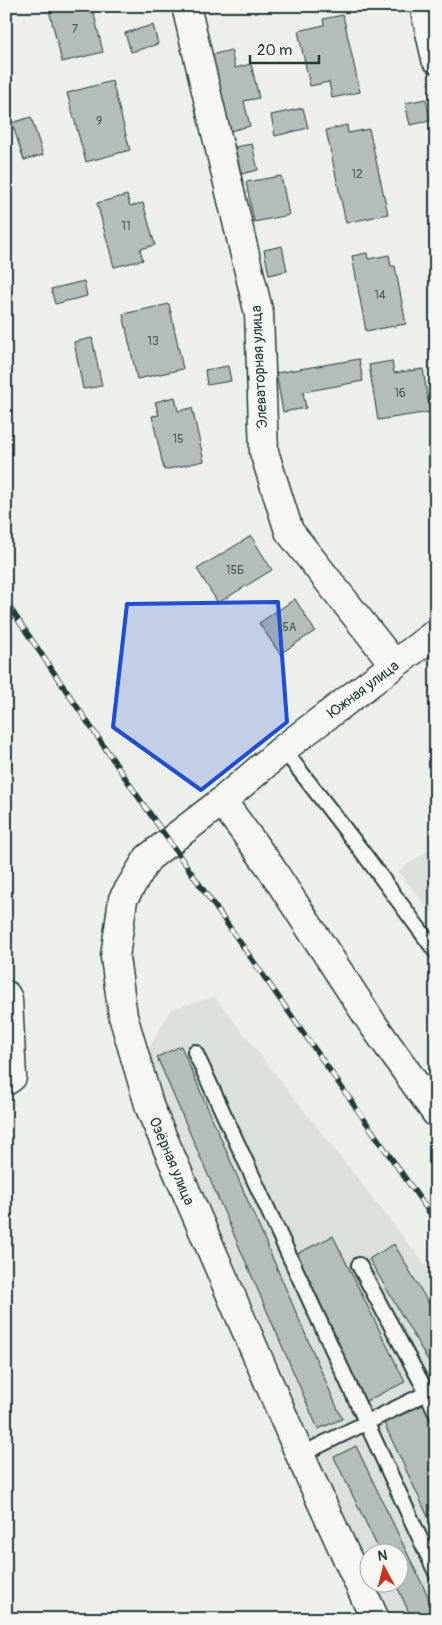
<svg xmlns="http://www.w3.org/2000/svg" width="442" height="1625" font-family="Pangolin,sans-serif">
	<rect width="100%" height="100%" fill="#edefea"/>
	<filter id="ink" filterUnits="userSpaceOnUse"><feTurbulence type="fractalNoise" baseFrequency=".02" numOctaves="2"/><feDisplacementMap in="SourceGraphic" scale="10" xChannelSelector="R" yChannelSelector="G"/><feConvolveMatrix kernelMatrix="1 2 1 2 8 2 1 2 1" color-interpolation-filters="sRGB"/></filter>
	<g filter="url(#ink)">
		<path fill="#dce0db" d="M436 845V919L398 871Z
			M215 997 436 1279V1619H389L373 1583 400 1582V1552H370L369 1574 145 1056 171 1009Z"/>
		<path fill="#b4bdb8" stroke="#1f3d34" d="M48 6H92L103 52 62 62Z
			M343 15 360 92 332 98 329 82 310 86 298 31 324 25 323 19Z
			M153 25 158 44 131 52 125 33Z
			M231 50 235 68 251 64 259 98 244 101 250 126 230 131 211 55Z
			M112 81 130 150 86 162 67 93Z
			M426 99 430 121 410 125 405 103Z
			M303 108 308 128 275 136 271 115Z
			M31 117 43 155 24 160 12 123Z
			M347 125 348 133 369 129 388 214 346 223 326 130Z
			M252 144 258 170 241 174 235 147Z
			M281 176 289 215 254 222 246 182Z
			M127 195 130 206 143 203 155 245 140 249 143 260 114 267 97 203Z
			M282 246 287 271 269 275 264 250Z
			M367 253 368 259 389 255 391 266H395L406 324 366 331 352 256Z
			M84 281 87 296 55 304 51 289Z
			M169 304 183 369 137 379 123 314Z
			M92 338 102 386 83 389 74 342Z
			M359 359 363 381 303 392 306 408 283 412 276 373Z
			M392 361 394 373 423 369 430 412 378 420 369 365Z
			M228 366 231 381 207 385 205 370Z
			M175 397 178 411 192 408 204 461 164 470 152 416 159 415 155 402Z
			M251 536 272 570 218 603 197 569Z
			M295 599 315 631 280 654 259 623Z
			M181 1046 342 1419 318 1429 157 1057Z
			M333 1236 405 1382 364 1402 292 1256Z
			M394 1244 436 1316V1374L369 1259Z
			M423 1405 436 1433V1534L384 1423Z
			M356 1446 436 1613V1619H412L395 1582H400V1552H380L334 1457Z"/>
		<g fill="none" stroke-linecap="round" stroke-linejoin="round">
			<g stroke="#1f3d34" stroke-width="18">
				<path id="service" d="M283 749 364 854 436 952
					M195 1052 436 1573
					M359 1265 427 1393
					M300 1455 427 1393 436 1413"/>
			</g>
			<g stroke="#1f3d34" stroke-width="31">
				<path id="minor" d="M186 6 259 314 264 452 289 531 394 664
					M424 6 436 59
					M6 995 8 999 12 1077 6 1081"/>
			</g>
			<g stroke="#1f3d34" stroke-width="31">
				<path id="tertiary" d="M222 801 269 865 372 1023 436 1113
					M375 1619 300 1455 150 1108 123 1016 115 957 123 899 148 858 222 801 283 749 436 633"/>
			</g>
			<use href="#service" stroke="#f6f6f2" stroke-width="14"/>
			<use href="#minor" stroke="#f6f6f2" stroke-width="28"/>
			<use href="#tertiary" stroke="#f6f6f2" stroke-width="28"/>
			<g stroke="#1f3d34" stroke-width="5.5">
				<path id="rail" d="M6 602 139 798 436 1222"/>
			</g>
			<use href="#rail" stroke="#f6f6f2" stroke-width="4" stroke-dasharray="11" stroke-linecap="butt"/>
		</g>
	</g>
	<path fill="#1d4ed8" fill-opacity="0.2" stroke="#1d4ed8" stroke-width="4" stroke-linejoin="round" d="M278 602 287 722 201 790 113 727 127 604Z"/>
	<g text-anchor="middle" stroke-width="5" stroke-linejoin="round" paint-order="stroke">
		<g font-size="12" fill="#445d55">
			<text x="75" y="33">7</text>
			<text x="99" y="125">9</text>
			<text x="357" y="178">12</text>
			<text x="126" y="230">11</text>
			<text x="380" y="299">14</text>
			<text x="153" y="345">13</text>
			<text x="400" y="397">16</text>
			<text x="178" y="443">15</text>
			<text x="235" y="574">15Б</text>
			<text x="287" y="631">15А</text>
		</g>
		<g font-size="15" fill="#1f3d34" stroke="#f6f6f2">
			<text transform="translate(259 367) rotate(-93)" y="5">Элеваторная улица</text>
			<text transform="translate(363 689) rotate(-37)" y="5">Южная улица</text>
			<text transform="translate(172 1161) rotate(67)" y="5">Озёрная улица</text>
		</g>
	</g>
	<rect width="442" height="1625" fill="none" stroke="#f6f6f2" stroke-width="25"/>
	<rect x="12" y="12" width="417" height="1600" fill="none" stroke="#1f3d34" stroke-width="2" filter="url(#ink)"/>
	<g transform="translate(384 1568) rotate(353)"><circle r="24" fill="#f6f6f2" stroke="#a0aca6"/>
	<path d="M0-4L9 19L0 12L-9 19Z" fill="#c8321e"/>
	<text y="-8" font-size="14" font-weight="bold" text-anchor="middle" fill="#1f3d34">N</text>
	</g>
	<path d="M250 55v8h69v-8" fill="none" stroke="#1f3d34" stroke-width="2.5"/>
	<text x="257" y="55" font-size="15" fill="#1f3d34" stroke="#f6f6f2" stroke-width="4" paint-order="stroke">20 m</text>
</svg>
